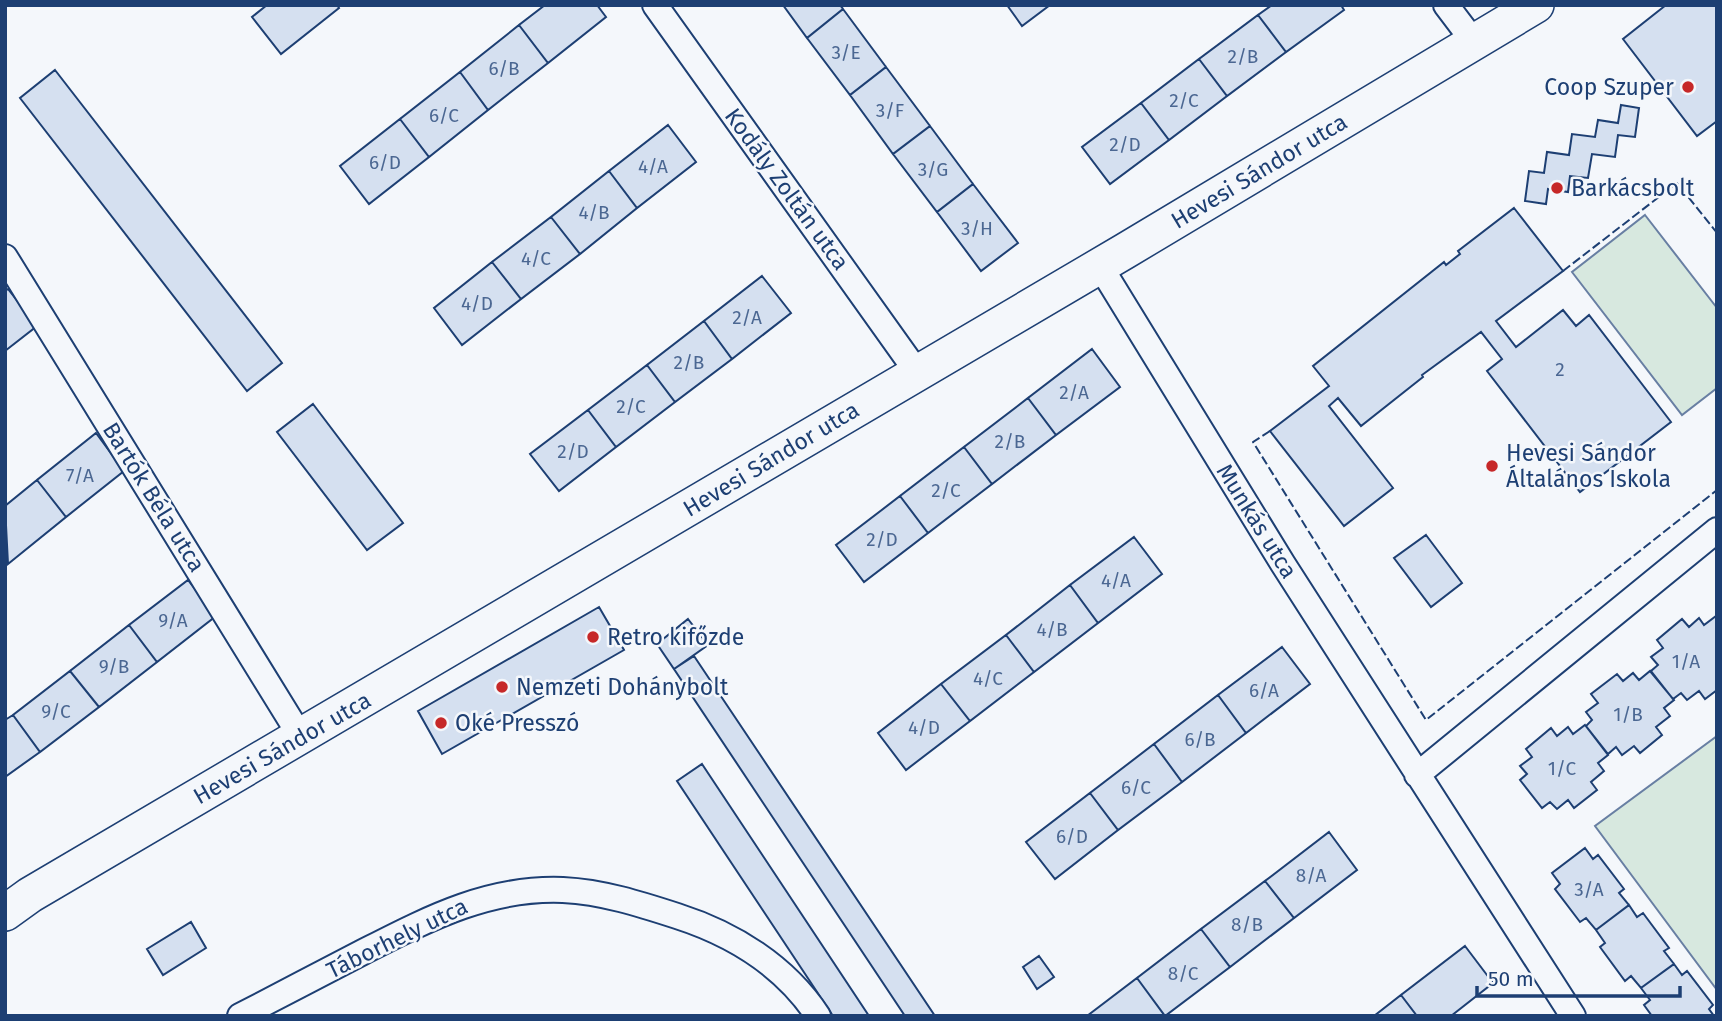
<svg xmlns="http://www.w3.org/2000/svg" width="1722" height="1021" font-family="'Fira Sans',sans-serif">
	<rect width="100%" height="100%" fill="#f4f7fb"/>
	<path fill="#d7e8df" stroke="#687fa3" stroke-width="2" d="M1645 215 1717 308V388L1682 415 1572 272Z
		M1717 736V990L1595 826Z"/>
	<path fill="#d5e0f0" stroke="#1d3f73" stroke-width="2" d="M267 5H337L339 8 281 54 252 17Z
		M545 5H597L606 17 548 63 519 25Z
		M783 5H840L843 9 807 38Z
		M1007 5H1050L1022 26Z
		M1272 5H1341L1344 10 1286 52 1258 15Z
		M1666 5H1717V121L1697 136 1623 39Z
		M843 9 886 67 850 95 807 38Z
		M1258 15 1286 52 1227 96 1199 59Z
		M519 25 548 63 488 110 460 72Z
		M1199 59 1227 96 1169 140 1141 103Z
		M886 67 930 126 893 154 850 95Z
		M55 70 282 363 247 391 20 98Z
		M460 72 488 110 429 157 400 119Z
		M1141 103 1169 140 1110 184 1082 147Z
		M1621 105 1639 108 1635 137 1618 135 1615 157 1592 154 1588 178 1570 176 1568 192 1548 189 1546 204 1525 201 1529 171 1544 173 1547 152 1569 155 1572 134 1595 137 1598 120 1618 123Z
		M400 119 429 157 369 204 340 166Z
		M668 125 696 162 637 208 609 171Z
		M930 126 973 184 937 212 893 154Z
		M609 171 637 208 580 254 551 217Z
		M973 184 1018 243 981 271 937 212Z
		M1514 208 1563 271 1496 321 1516 347 1563 310 1576 326 1589 315 1671 422 1580 492 1487 371 1502 359 1481 332 1422 375 1423 377 1361 426 1338 398 1329 406 1393 488 1344 526 1270 431 1329 386 1313 366 1444 262 1446 265 1460 254 1458 251Z
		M551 217 580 254 521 299 492 262Z
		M492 262 521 299 462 345 434 308Z
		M762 276 791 313 732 359 704 321Z
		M8 289 37 326 5 351V291Z
		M704 321 732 359 675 402 647 365Z
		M1092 349 1120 387 1056 435 1028 398Z
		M647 365 675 402 616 447 588 410Z
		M1028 398 1056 435 992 484 964 447Z
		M313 404 403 523 367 550 277 432Z
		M588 410 616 447 559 491 530 454Z
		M96 433 124 471 66 517 37 480Z
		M964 447 992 484 928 533 900 496Z
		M37 480 66 517 8 564 5 506Z
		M900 496 928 533 864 582 836 545Z
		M1426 535 1462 583 1431 607 1394 558Z
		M1134 537 1162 574 1098 623 1070 585Z
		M188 580 216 616 157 662 129 625Z
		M1070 585 1098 623 1034 672 1006 635Z
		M599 607 624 650 442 754 418 711Z
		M1716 616 1717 690 1705 699 1699 691 1687 700 1681 693 1673 699 1651 671 1658 665 1651 657 1663 648 1657 640 1682 619 1689 627 1699 618 1704 625Z
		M688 619 708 645 674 669 657 644Z
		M129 625 157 662 99 707 70 671Z
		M1006 635 1034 672 970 721 941 684Z
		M1282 647 1310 684 1246 733 1218 695Z
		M694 656 935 1016H905L674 669Z
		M70 671 99 707 40 752 13 715Z
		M1650 671 1674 700 1664 708 1670 716 1656 727 1662 735 1640 753 1634 746 1622 755 1616 747 1608 754 1586 726 1592 720 1586 712 1598 703 1591 694 1617 674 1623 681 1633 673 1639 680Z
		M941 684 970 721 906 770 878 733Z
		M1218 695 1246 733 1182 782 1154 744Z
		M13 715 40 752 5 777V720Z
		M1585 725 1608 755 1598 763 1604 771 1591 782 1597 790 1574 808 1568 800 1557 809 1550 802 1542 808 1520 780 1527 774 1520 766 1532 757 1526 749 1551 728 1557 736 1568 727 1573 734Z
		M1154 744 1182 782 1118 830 1090 793Z
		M702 764 869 1016H833L677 781Z
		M1090 793 1118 830 1055 879 1026 842Z
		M1329 832 1357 870 1294 918 1265 881Z
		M1585 848 1593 859 1598 855 1624 889 1619 893 1629 905 1596 930 1586 918 1580 922 1555 889 1560 884 1552 873Z
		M1265 881 1294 918 1230 967 1201 929Z
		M1629 905 1637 917 1643 913 1669 948 1664 951 1674 964 1641 988 1631 976 1625 981 1600 947 1605 943 1596 930Z
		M191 922 206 948 163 975 147 949Z
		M1201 929 1230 967 1165 1016 1137 978Z
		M1465 946 1493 983 1451 1016H1417L1401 995Z
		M1039 956 1054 977 1037 989 1023 967Z
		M1674 964 1682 975 1687 971 1713 1005 1709 1009 1714 1016H1652L1644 1005 1650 1000 1641 988Z
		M1137 978 1165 1016H1087Z
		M1401 995 1417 1016H1374Z"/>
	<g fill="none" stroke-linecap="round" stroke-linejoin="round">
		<g stroke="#1d3f73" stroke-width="28">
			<path id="street" d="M655 5 917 372
				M1446 5 1474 42
				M5 257 301 737
				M1100 266 1283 564 1573 1016
				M1417 775 1717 530
				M240 1016C281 995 322 973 363 952 428 919 488 887 563 890 603 892 640 904 677 916 733 934 785 966 818 1016"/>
		</g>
		<g stroke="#1d3f73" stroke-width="38">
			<path id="secondary" d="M5 913 30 895 1125 251 1536 5"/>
		</g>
		<use href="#street" stroke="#f4f7fb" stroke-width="24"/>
		<use href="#secondary" stroke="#f4f7fb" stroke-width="35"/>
		<path stroke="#1d3f73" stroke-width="2" stroke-dasharray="9 3.5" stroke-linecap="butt" d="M1563 271 1677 183 1717 233
			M1270 431 1253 442 1426 720 1717 490"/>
	</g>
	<g fill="#c62828" stroke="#f4f7fb" stroke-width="2.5">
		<circle cx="1688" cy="87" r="7"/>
		<circle cx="1557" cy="188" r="7"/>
		<circle cx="1492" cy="466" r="7"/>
		<circle cx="593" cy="637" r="7"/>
		<circle cx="502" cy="687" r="7"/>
		<circle cx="441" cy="723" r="7"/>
	</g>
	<g text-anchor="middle" stroke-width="5" stroke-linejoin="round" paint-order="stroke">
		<g font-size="19" fill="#4b6792">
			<text x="846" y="59">3/E</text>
			<text x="1243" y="63">2/B</text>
			<text x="504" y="75">6/B</text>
			<text x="1184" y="107">2/C</text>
			<text x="890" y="117">3/F</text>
			<text x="444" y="122">6/C</text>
			<text x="1125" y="151">2/D</text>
			<text x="385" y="169">6/D</text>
			<text x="653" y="173">4/A</text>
			<text x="933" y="176">3/G</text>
			<text x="594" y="219">4/B</text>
			<text x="977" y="235">3/H</text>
			<text x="536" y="265">4/C</text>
			<text x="477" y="310">4/D</text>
			<text x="747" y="324">2/A</text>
			<text x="689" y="369">2/B</text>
			<text x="1560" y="376">2</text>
			<text x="1074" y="399">2/A</text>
			<text x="631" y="413">2/C</text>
			<text x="1010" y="448">2/B</text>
			<text x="573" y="458">2/D</text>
			<text x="80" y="482">7/A</text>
			<text x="946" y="497">2/C</text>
			<text x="882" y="546">2/D</text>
			<text x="1116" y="587">4/A</text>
			<text x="173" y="627">9/A</text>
			<text x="1052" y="636">4/B</text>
			<text x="1686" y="668">1/A</text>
			<text x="114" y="673">9/B</text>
			<text x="988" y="685">4/C</text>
			<text x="1264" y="697">6/A</text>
			<text x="56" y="718">9/C</text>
			<text x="1628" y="721">1/B</text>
			<text x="924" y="734">4/D</text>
			<text x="1200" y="746">6/B</text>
			<text x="1562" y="775">1/C</text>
			<text x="1136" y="794">6/C</text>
			<text x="1072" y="843">6/D</text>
			<text x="1311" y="882">8/A</text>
			<text x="1589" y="896">3/A</text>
			<text x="1247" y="931">8/B</text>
			<text x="1183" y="980">8/C</text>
		</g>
		<g font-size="23" fill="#1d3f73" stroke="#f4f7fb" text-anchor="start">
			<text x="1674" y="95" text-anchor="end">Coop Szuper</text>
			<text x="1571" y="196">Barkácsbolt</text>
			<text x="1506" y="461">Hevesi Sándor<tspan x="1506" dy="26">Általános Iskola</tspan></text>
			<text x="607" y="645">Retro kifőzde</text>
			<text x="516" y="695">Nemzeti Dohánybolt</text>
			<text x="455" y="731">Oké Presszó</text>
		</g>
		<g font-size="23" fill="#1d3f73" stroke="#f4f7fb">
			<text transform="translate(1259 171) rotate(-31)" y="8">Hevesi Sándor utca</text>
			<text transform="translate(787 189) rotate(54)" y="8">Kodály Zoltán utca</text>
			<text transform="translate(771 459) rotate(-31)" y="8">Hevesi Sándor utca</text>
			<text transform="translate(154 497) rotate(58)" y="8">Bartók Béla utca</text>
			<text transform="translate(1257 521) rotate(58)" y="8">Munkás utca</text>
			<text transform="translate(282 748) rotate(-30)" y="8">Hevesi Sándor utca</text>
			<text transform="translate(397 938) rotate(-26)" y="8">Táborhely utca</text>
		</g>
	</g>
	<rect width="1722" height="1021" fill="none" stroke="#1d3f73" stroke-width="14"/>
	<path d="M1477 986v10h203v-10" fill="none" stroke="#1d3f73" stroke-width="3.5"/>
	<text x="1488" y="986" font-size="21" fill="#1d3f73" stroke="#f4f7fb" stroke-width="5" paint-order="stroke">50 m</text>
</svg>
